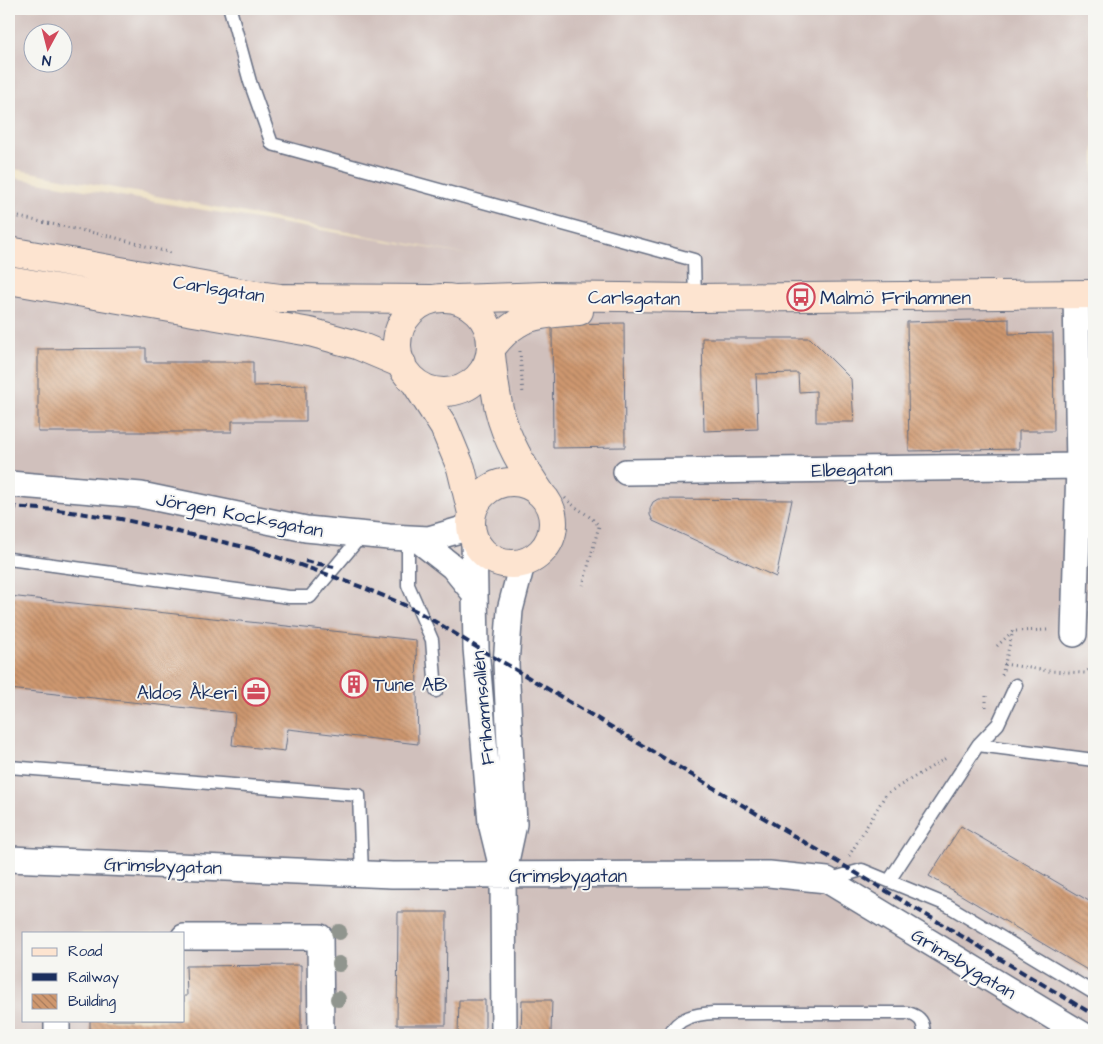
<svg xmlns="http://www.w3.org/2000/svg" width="1103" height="1044" font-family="'Architects Daughter',sans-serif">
	<defs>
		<pattern id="building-back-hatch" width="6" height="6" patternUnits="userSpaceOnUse" patternTransform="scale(1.25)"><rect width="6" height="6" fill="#cf986f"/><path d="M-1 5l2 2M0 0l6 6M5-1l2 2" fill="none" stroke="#a77c5e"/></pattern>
	</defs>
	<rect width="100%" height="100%" fill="#f6f6f2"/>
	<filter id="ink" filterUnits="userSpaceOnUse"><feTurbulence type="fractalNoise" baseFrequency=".02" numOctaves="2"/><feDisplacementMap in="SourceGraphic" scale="10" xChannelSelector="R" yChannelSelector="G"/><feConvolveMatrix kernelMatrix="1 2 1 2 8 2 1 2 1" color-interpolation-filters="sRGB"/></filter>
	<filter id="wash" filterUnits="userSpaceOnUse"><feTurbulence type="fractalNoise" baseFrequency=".0096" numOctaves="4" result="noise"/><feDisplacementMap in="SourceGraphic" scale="20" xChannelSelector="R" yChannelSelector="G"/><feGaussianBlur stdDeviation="1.12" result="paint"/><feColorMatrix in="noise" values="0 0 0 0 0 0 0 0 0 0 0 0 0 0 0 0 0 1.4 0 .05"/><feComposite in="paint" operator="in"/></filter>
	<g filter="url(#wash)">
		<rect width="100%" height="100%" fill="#eee0c2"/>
		<path fill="#d0c0bc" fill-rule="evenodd" d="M9 9H1094V1035H9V177L474 256 9 168ZM32 32H62V62H32ZM24 933H184V1020H24Z"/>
		<g id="blocks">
			<path fill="url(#building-back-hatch)" d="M1009 319V334L1053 333 1054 431H1019V449L909 451 907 322Z
				M624 323 625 447 553 448 552 324Z
				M702 338H810L851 379 854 422H816V391L799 392 798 373 756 374 758 429 704 431Z
				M146 348V362H253V386L306 385V421H232V432H38V349Z
				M658 499 792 500 776 577 653 521 650 515V508L653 502Z
				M9 596 416 640 418 744 288 729 285 751 232 745 235 713 9 689Z
				M961 826 1094 904V974L929 876Z
				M398 912H447L446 1025H397Z
				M301 965V1035H90V1020H184V996H187L186 966Z
				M459 1000H485V1033H458Z
				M522 1000H552L551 1033H521Z"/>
		</g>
	</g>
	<g filter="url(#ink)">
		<use href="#blocks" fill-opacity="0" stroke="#656d81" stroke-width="1"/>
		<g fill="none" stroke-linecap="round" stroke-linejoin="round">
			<g stroke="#656d81" stroke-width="15">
				<path id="lane" d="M230 9 250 82 272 144 694 260 695 301
					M408 538V585L432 640 436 691
					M9 559 289 597H310L362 535
					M978 745 998 724 1016 685
					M9 767 359 795 362 874
					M827 880 862 870 947 905 1094 993
					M889 881 978 745 1094 760
					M669 1035C678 1017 696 1014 714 1013H908C921 1017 924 1022 924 1035"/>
			</g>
			<g stroke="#656d81" stroke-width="28">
				<path id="street" d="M626 472 1079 466
					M9 484 141 495 306 529 389 537 429 539 470 527
					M417 539 453 567 475 594
					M474 540 476 648 491 823 502 868
					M1074 634 1079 466 1076 294
					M9 859 392 875 769 874 827 880 1083 1035
					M184 937H320L321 1035
					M57 1020V1035
					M504 1035 503 875 514 824 506 664 510 610 522 564"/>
			</g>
			<g stroke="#656d81" stroke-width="30">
				<path id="secondary" d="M9 251 242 293 280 298 432 299
					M9 280 310 332 357 345 402 364
					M397 345a47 47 0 1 1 94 0a47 47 0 1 1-94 0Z
					M455 299 544 296 695 298 1094 294
					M492 347C499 338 508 329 518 323 533 313 562 312 579 311
					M491 355C493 373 495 391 499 409 506 440 524 469 542 495
					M415 382 444 427 461 468 472 513
					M471 523a41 41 0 1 1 82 0a41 41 0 1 1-82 0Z"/>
			</g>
			<path stroke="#656d81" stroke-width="3" stroke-dasharray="1 4" stroke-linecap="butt" d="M9 215 113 237 171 253
				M520 351 523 395
				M565 498C577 510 588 513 599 526L583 585
				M997 646 1013 631 1050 630
				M1004 664 1049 671 1085 673 1094 666
				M1002 675 1013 631
				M986 707V694
				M849 856 886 794 948 757"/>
			<use href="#lane" stroke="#fff" stroke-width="12"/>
			<use href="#street" stroke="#fff" stroke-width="25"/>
			<use href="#secondary" stroke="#fde4d0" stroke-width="28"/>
			<path stroke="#1b2f5e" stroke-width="4" stroke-dasharray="8 4" stroke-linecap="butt" d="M9 507 57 510 121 519 258 550
				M253 549C302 566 353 582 400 603 437 620 470 645 506 664L1094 1015
				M305 561 334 567"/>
		</g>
		<g fill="#90958e">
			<circle cx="339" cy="932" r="8"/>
			<circle cx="339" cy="964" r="8"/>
			<circle cx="338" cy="999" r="8"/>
		</g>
	</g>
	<defs>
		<g id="bus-ring" transform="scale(1.4375)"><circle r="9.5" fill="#f6f6f2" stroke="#d1495b" stroke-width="1.5"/><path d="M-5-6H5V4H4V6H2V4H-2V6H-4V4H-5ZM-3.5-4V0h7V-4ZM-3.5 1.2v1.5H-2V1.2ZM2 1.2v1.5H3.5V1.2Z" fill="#d1495b"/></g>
		<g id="building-ring" transform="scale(1.4375)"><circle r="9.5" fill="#f6f6f2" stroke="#d1495b" stroke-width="1.5"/><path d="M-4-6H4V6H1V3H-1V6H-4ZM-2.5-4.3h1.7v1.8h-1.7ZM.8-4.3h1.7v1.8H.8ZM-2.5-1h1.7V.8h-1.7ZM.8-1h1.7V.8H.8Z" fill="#d1495b"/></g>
		<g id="office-ring" transform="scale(1.4375)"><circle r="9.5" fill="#f6f6f2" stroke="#d1495b" stroke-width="1.5"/><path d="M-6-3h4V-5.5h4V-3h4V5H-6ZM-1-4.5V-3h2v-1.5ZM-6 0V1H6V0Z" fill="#d1495b"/></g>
	</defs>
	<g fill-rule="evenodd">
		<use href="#bus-ring" x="801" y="297"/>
		<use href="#building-ring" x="354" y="684"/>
		<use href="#office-ring" x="256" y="692"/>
	</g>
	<g text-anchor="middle" stroke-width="4" stroke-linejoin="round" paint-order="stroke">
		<g font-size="19" fill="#1b2f5e" stroke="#f6f6f2">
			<text transform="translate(219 288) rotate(9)" y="7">Carlsgatan</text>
			<text transform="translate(634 297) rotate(1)" y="7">Carlsgatan</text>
			<text transform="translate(852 469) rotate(-1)" y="7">Elbegatan</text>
			<text transform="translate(240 514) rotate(11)" y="7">Jörgen Kocksgatan</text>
			<text transform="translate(482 708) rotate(-95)" y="7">Frihamnsallén</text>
			<text transform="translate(163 865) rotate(2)" y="7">Grimsbygatan</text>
			<text x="568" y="882">Grimsbygatan</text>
			<text transform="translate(964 963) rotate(31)" y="7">Grimsbygatan</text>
		</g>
		<g font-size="19" fill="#1b2f5e" stroke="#f6f6f2" text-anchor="start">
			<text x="820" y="304">Malmö Frihamnen</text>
			<text x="373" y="691">Tune AB</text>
			<text x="237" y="699" text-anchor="end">Aldos Åkeri</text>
		</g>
	</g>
	<rect width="1103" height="1044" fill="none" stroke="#f6f6f2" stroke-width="30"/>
	<rect x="22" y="932" width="162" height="90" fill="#f6f6f2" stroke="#9ea6b7"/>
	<rect x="32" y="948" width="25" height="8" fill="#fde4d0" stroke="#9ea6b7"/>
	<text x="68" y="956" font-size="15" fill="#1b2f5e">Road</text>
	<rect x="32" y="973" width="25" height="8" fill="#1b2f5e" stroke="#9ea6b7"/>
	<text x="68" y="982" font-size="15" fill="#1b2f5e">Railway</text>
	<rect x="32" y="994" width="25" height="15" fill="url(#building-back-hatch)" stroke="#9ea6b7"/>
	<text x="68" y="1006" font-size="15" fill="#1b2f5e">Building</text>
	<g transform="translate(48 48) rotate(187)"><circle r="24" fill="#f6f6f2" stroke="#9ea6b7"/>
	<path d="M0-4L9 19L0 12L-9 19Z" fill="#d1495b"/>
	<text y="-8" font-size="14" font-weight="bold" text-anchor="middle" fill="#1b2f5e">N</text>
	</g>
</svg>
